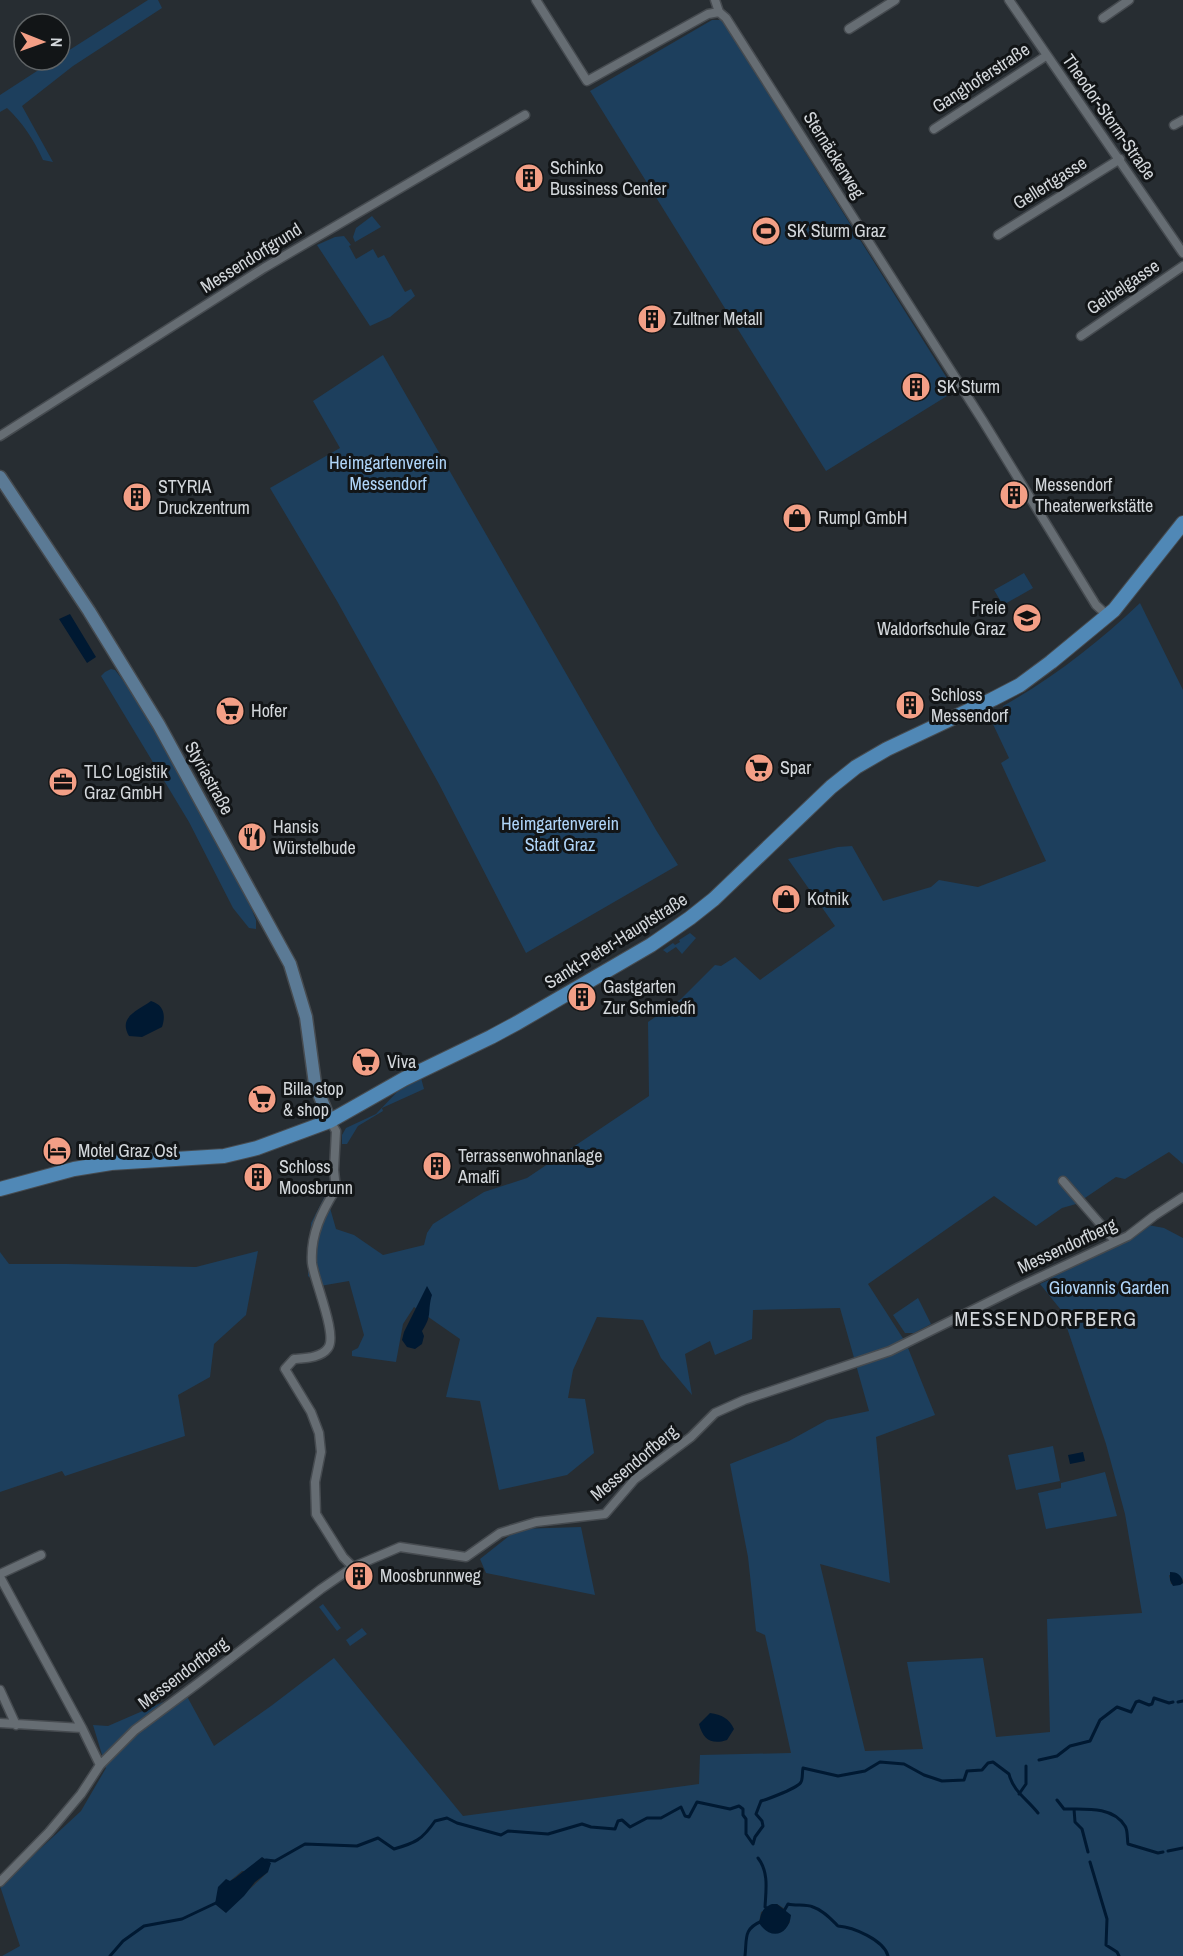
<svg xmlns="http://www.w3.org/2000/svg" width="1183" height="1956" font-family="'Archivo Narrow',sans-serif">
	<rect width="100%" height="100%" fill="#272d32"/>
	<path fill="#1d3f5d" fill-rule="evenodd" d="M148 0H158L162 8 73 66 22 106 53 162 43 160C34 140 23 123 7 108L0 112V95L54 60H60V56Z
		M712 20H722L955 391 826 471 590 91Z
		M372 216 381 227 355 242 353 237 356 228Z
		M344 236 351 245 349 246 356 259 373 249 378 258 384 255 405 292 411 289 415 296 390 317 370 326 317 245 335 237Z
		M383 355 656 830 678 865 526 953 439 784 337 601 270 488 340 448 313 401Z
		M1024 573 1033 588 1003 605 994 590Z
		M1140 603 1183 690V1164L1169 1152 1125 1179 1116 1177 1076 1204 1062 1208 1036 1226 994 1196 868 1284 906 1343 935 1415 876 1437 890 1583 820 1564 865 1751 923 1749 907 1662 983 1658 996 1737 1050 1732 1047 1619 1142 1613 1125 1514 1106 1444 1061 1310 1040 1284 1051 1279 1059 1268 1148 1225 1164 1228 1183 1238V1581L1182 1578 1169 1575 1171 1584 1180 1585 1183 1583V1956H2L20 1946 0 1886 81 1811 106 1768 93 1725 108 1726 168 1700 183 1689 214 1746 271 1706 334 1658 463 1816 699 1784 700 1755 791 1753 765 1635 756 1631 748 1557 730 1464 789 1441 827 1420 869 1411 840 1308 753 1310 752 1339 715 1355 710 1341 685 1354 692 1395 661 1358 643 1320 597 1317 573 1370 568 1398 585 1399 594 1453 567 1475 499 1490 480 1401 446 1397 460 1339 414 1307 403 1324 396 1362 352 1356V1351L358 1348 364 1335 349 1281 320 1286 308 1276 311 1223 326 1194 336 1229 354 1235 383 1255 424 1245 427 1233 433 1224 484 1192 527 1178 649 1096 648 1022 681 999 715 965 721 966 735 957 760 980 835 926 788 859 838 847 852 846 883 901 931 887 939 880 978 887 1046 861 1001 763 1009 758 991 720 1005 711 1003 706C1053 678 1099 642 1140 603ZM242 1871 268 1872 225 1912 215 1904 230 1881ZM777 1904 785 1909 790 1922 785 1929 759 1923 761 1912Z
		M111 669 115 670 132 692 170 756 171 760 241 884 256 920V929L249 928 233 908 189 822 101 676 105 672Z
		M690 933 696 938 682 954 676 947 667 953 663 950 673 943 675 945 680 942 679 940Z
		M421 1078 424 1089 382 1108 383 1111 358 1126 347 1144H342V1135L346 1128 376 1114 397 1092Z
		M258 1251 246 1315 214 1344 210 1377 178 1395 185 1436 65 1476 62 1471 0 1492V1252L9 1264H67L196 1267Z
		M918 1298 931 1324 914 1333H905L893 1315Z
		M1053 1446 1060 1481 1016 1490 1008 1455Z
		M1105 1472 1117 1516 1046 1529 1038 1493 1061 1488V1483Z
		M581 1527 595 1595 486 1573 480 1559 518 1529Z
		M323 1604 341 1628 337 1631 319 1607Z
		M362 1628 367 1634 350 1646 346 1640Z"/>
	<path fill="#001932" d="M70 614 96 657 87 663 59 619Z
		M151 1001C164 1005 166 1015 162 1027L142 1037 129 1036C118 1017 137 1011 151 1001Z
		M427 1286 432 1295C427 1311 433 1315 422 1331L424 1336 422 1344 415 1349 407 1347 402 1340 404 1332Z
		M1083 1452 1085 1461 1070 1464 1068 1455Z
		M1170 1572C1177 1572 1182 1575 1183 1583L1180 1585 1173 1586 1170 1580Z
		M710 1713C722 1715 729 1718 734 1729L727 1740C712 1745 703 1740 699 1724Z
		M262 1857 271 1863 268 1872 255 1882 244 1896 226 1913 215 1904 218 1887 226 1879 230 1881 235 1878Z
		M772 1904H777L791 1915C789 1935 771 1941 759 1923 761 1913 762 1908 772 1904Z"/>
	<g fill="none" stroke-linecap="round" stroke-linejoin="round">
		<path stroke="#001932" stroke-width="3" d="M1178 1702 1183 1701
			M1039 1760 1057 1756 1070 1746 1090 1741 1100 1720 1117 1707 1131 1712 1136 1702 1139 1701 1149 1705 1152 1704 1154 1698 1169 1703 1173 1702
			M1019 1794 1026 1784V1766
			M1057 1800 1064 1809C1085 1809 1113 1806 1125 1826 1128 1830 1127 1839 1128 1844L1158 1853 1163 1852
			M1074 1809 1075 1822 1082 1829 1088 1852
			M1168 1851 1183 1848
			M758 1858C769 1872 766 1890 765 1907L767 1908
			M266 1860 275 1861 305 1844 357 1846 378 1838 394 1849C415 1843 422 1840 435 1821L447 1818 457 1823 501 1835 508 1831 548 1834 582 1824 591 1827 615 1829 618 1821 622 1820 630 1827 647 1818H661L681 1807 685 1816 689 1817 697 1802 730 1809 739 1806 743 1809V1815L746 1819V1834L753 1844 755 1837 763 1826 762 1821 756 1814 761 1801C768 1799 798 1788 801 1782 803 1779 802 1772 803 1768L838 1776 865 1771 880 1762 904 1764 924 1775 942 1781 964 1780 967 1771 982 1770 988 1763 993 1762 1009 1774C1013 1791 1027 1799 1038 1813
			M1090 1862 1107 1919 1106 1945 1117 1952 1119 1956
			M784 1911 788 1904C796 1906 806 1904 813 1907 823 1910 831 1919 838 1926 853 1927 884 1940 888 1956
			M110 1956 123 1941 144 1926 182 1919 218 1902
			M745 1956C747 1938 743 1929 762 1921"/>
		<g stroke="#464b50" stroke-width="11">
			<path id="street" d="M536 0 587 81 708 14 719 12 726 18 983 421 1096 605 1108 616
				M715 0 719 12
				M1009 0 1183 253
				M1103 18 1129 0
				M849 29 895 0
				M1174 125 1183 120
				M934 129 1046 56
				M998 235 1120 159
				M1081 336 1183 266
				M0 436 264 268 525 115
				M330 1121 336 1131 334 1170 336 1189C322 1211 310 1235 312 1263 314 1281 338 1335 328 1348 321 1358 305 1358 294 1359L285 1369 311 1412 319 1433 321 1452 315 1482 316 1514 343 1557 353 1567
				M1063 1181 1115 1241
				M0 1574 41 1555
				M0 1577 82 1728
				M0 1690 16 1725
				M0 1723 82 1728 100 1765
				M0 1882 49 1832 81 1794 100 1765 135 1730 197 1684 321 1589 353 1567 400 1547 466 1557 500 1533 536 1522 605 1514 635 1479 691 1437 715 1413 744 1400 890 1351 1019 1287 1128 1236 1154 1216 1183 1197"/>
		</g>
		<g stroke="#464b50" stroke-width="15">
			<path id="secondary" d="M0 477 89 611 159 725 290 964 306 1017 315 1084 330 1121"/>
		</g>
		<g stroke="#464b50" stroke-width="16">
			<path id="primary" d="M0 1189 74 1169 111 1163 224 1156 257 1148 330 1121 404 1079 491 1037 517 1023 651 945 690 918 714 899 831 787 856 767 887 749 993 699 1020 685 1051 662 1114 610 1183 523"/>
		</g>
		<use href="#street" stroke="#666d73" stroke-width="8"/>
		<use href="#secondary" stroke="#5b7a95" stroke-width="12"/>
		<use href="#primary" stroke="#5088b6" stroke-width="14"/>
	</g>
	<defs>
		<g id="building-disc" transform="scale(1.5)"><circle r="9.5" fill="#f39f86" stroke="#121517"/><path d="M-4-6H4V6H1V3H-1V6H-4ZM-2.5-4.3h1.7v1.8h-1.7ZM.8-4.3h1.7v1.8H.8ZM-2.5-1h1.7V.8h-1.7ZM.8-1h1.7V.8H.8Z" fill="#111"/></g>
		<g id="stadium-disc" transform="scale(1.5)"><circle r="9.5" fill="#f39f86" stroke="#121517"/><path d="M0-5a6.5 5 0 1 0 0 10a6.5 5 0 1 0 0-10ZM-3.5-1.8h7v3.6h-7Z" fill="#111"/></g>
		<g id="shop-disc" transform="scale(1.5)"><circle r="9.5" fill="#f39f86" stroke="#121517"/><path d="M-5-2.5h2.3a2.7 3.5 0 0 1 5.4 0H5L5.5 6h-11ZM-1.5-2.5h3a1.5 2.3 0 0 0-3 0Z" fill="#111"/></g>
		<g id="school-disc" transform="scale(1.5)"><circle r="9.5" fill="#f39f86" stroke="#121517"/><path d="M0-5L7-2L0 1L-7-2ZM-4 1L0 2.5L4 1V4Q0 6-4 4Z" fill="#111"/></g>
		<g id="supermarket-disc" transform="scale(1.5)"><circle r="9.5" fill="#f39f86" stroke="#121517"/><path d="M-6-5.5h2.5l.6 2H6L4.5 2H-2.5L-4.4-4H-6ZM-1.5 3.2a1.3 1.3 0 1 0 .1 0ZM3 3.2a1.3 1.3 0 1 0 .1 0Z" fill="#111"/></g>
		<g id="office-disc" transform="scale(1.5)"><circle r="9.5" fill="#f39f86" stroke="#121517"/><path d="M-6-3h4V-5.5h4V-3h4V5H-6ZM-1-4.5V-3h2v-1.5ZM-6 0V1H6V0Z" fill="#111"/></g>
		<g id="restaurant-disc" transform="scale(1.5)"><circle r="9.5" fill="#f39f86" stroke="#121517"/><path d="M-5-6h1v4h1v-4h1v4h1v-4h1v5L-1.5 .5V6h-2V.5L-5-1ZM5-6V6H3V1.5H1.5Q1.5-4 5-6Z" fill="#111"/></g>
		<g id="hotel-disc" transform="scale(1.5)"><circle r="9.5" fill="#f39f86" stroke="#121517"/><path d="M-6-4.5h1.5V1H6V5H4.5V3h-9V5H-6ZM-4 0a1.8 1.8 0 1 1 3.6 0ZM.5 0V-2.5h3Q6-2.5 6 0Z" fill="#111"/></g>
	</defs>
	<g fill-rule="evenodd">
		<use href="#building-disc" x="529" y="178"/>
		<use href="#stadium-disc" x="766" y="231"/>
		<use href="#building-disc" x="652" y="319"/>
		<use href="#building-disc" x="916" y="387"/>
		<use href="#building-disc" x="1014" y="495"/>
		<use href="#building-disc" x="137" y="497"/>
		<use href="#shop-disc" x="797" y="518"/>
		<use href="#school-disc" x="1027" y="618"/>
		<use href="#building-disc" x="910" y="705"/>
		<use href="#supermarket-disc" x="230" y="711"/>
		<use href="#supermarket-disc" x="759" y="768"/>
		<use href="#office-disc" x="63" y="782"/>
		<use href="#restaurant-disc" x="252" y="837"/>
		<use href="#shop-disc" x="786" y="899"/>
		<use href="#building-disc" x="582" y="997"/>
		<use href="#supermarket-disc" x="366" y="1062"/>
		<use href="#supermarket-disc" x="262" y="1099"/>
		<use href="#hotel-disc" x="57" y="1151"/>
		<use href="#building-disc" x="437" y="1166"/>
		<use href="#building-disc" x="258" y="1177"/>
		<use href="#building-disc" x="359" y="1576"/>
	</g>
	<g text-anchor="middle" stroke-width="6" stroke-linejoin="round" paint-order="stroke">
		<g font-size="18" fill="#d3d7db" stroke="#121517">
			<text transform="translate(981 78) rotate(-33)" y="6">Ganghoferstraße</text>
			<text transform="translate(1109 117) rotate(55)" y="6">Theodor-Storm-Straße</text>
			<text transform="translate(834 155) rotate(58)" y="6">Sternäckerweg</text>
			<text transform="translate(1050 183) rotate(-32)" y="6">Gellertgasse</text>
			<text transform="translate(251 258) rotate(-32)" y="6">Messendorfgrund</text>
			<text transform="translate(1123 287) rotate(-34)" y="6">Geibelgasse</text>
			<text transform="translate(209 778) rotate(61)" y="6">Styriastraße</text>
			<text transform="translate(616 941) rotate(-32)" y="6">Sankt-Peter-Hauptstraße</text>
			<text transform="translate(1067 1246) rotate(-25)" y="6">Messendorfberg</text>
			<text transform="translate(634 1463) rotate(-40)" y="6">Messendorfberg</text>
			<text transform="translate(183 1673) rotate(-37)" y="6">Messendorfberg</text>
		</g>
		<g font-size="18" fill="#d3d7db" stroke="#121517" text-anchor="start">
			<text x="550" y="174">Schinko<tspan x="550" dy="21">Bussiness Center</tspan></text>
			<text x="787" y="237">SK Sturm Graz</text>
			<text x="673" y="325">Zultner Metall</text>
			<text x="937" y="393">SK Sturm</text>
			<text x="1035" y="491">Messendorf<tspan x="1035" dy="21">Theaterwerkstätte</tspan></text>
			<text x="158" y="493">STYRIA<tspan x="158" dy="21">Druckzentrum</tspan></text>
			<text x="818" y="524">Rumpl GmbH</text>
			<text x="1006" y="614" text-anchor="end">Freie<tspan x="1006" dy="21">Waldorfschule Graz</tspan></text>
			<text x="931" y="701">Schloss<tspan x="931" dy="21">Messendorf</tspan></text>
			<text x="251" y="717">Hofer</text>
			<text x="780" y="774">Spar</text>
			<text x="84" y="778">TLC Logistik<tspan x="84" dy="21">Graz GmbH</tspan></text>
			<text x="273" y="833">Hansis<tspan x="273" dy="21">Würstelbude</tspan></text>
			<text x="807" y="905">Kotnik</text>
			<text x="603" y="993">Gastgarten<tspan x="603" dy="21">Zur Schmied´n</tspan></text>
			<text x="387" y="1068">Viva</text>
			<text x="283" y="1095">Billa stop<tspan x="283" dy="21">&amp; shop</tspan></text>
			<text x="78" y="1157">Motel Graz Ost</text>
			<text x="458" y="1162">Terrassenwohnanlage<tspan x="458" dy="21">Amalfi</tspan></text>
			<text x="279" y="1173">Schloss<tspan x="279" dy="21">Moosbrunn</tspan></text>
			<text x="380" y="1582">Moosbrunnweg</text>
		</g>
		<g font-size="18" fill="#afd5f9" stroke="#121517">
			<text x="388" y="469">Heimgartenverein<tspan x="388" dy="21">Messendorf</tspan></text>
			<text x="560" y="830">Heimgartenverein<tspan x="560" dy="21">Stadt Graz</tspan></text>
			<text x="1109" y="1294">Giovannis Garden</text>
		</g>
		<g font-size="20" letter-spacing="1.5" fill="#d3d7db" stroke="#121517">
			<text x="1046" y="1326">MESSENDORFBERG</text>
		</g>
	</g>
	<g transform="translate(42 42) rotate(91)"><circle r="28" fill="#121517" stroke="#5f6365" stroke-width="1.5"/>
	<path d="M0-4.5L10 22L0 15L-10 22Z" fill="#f39f86"/>
	<text y="-9" font-size="16" font-weight="bold" text-anchor="middle" fill="#d3d7db">N</text>
	</g>
</svg>
